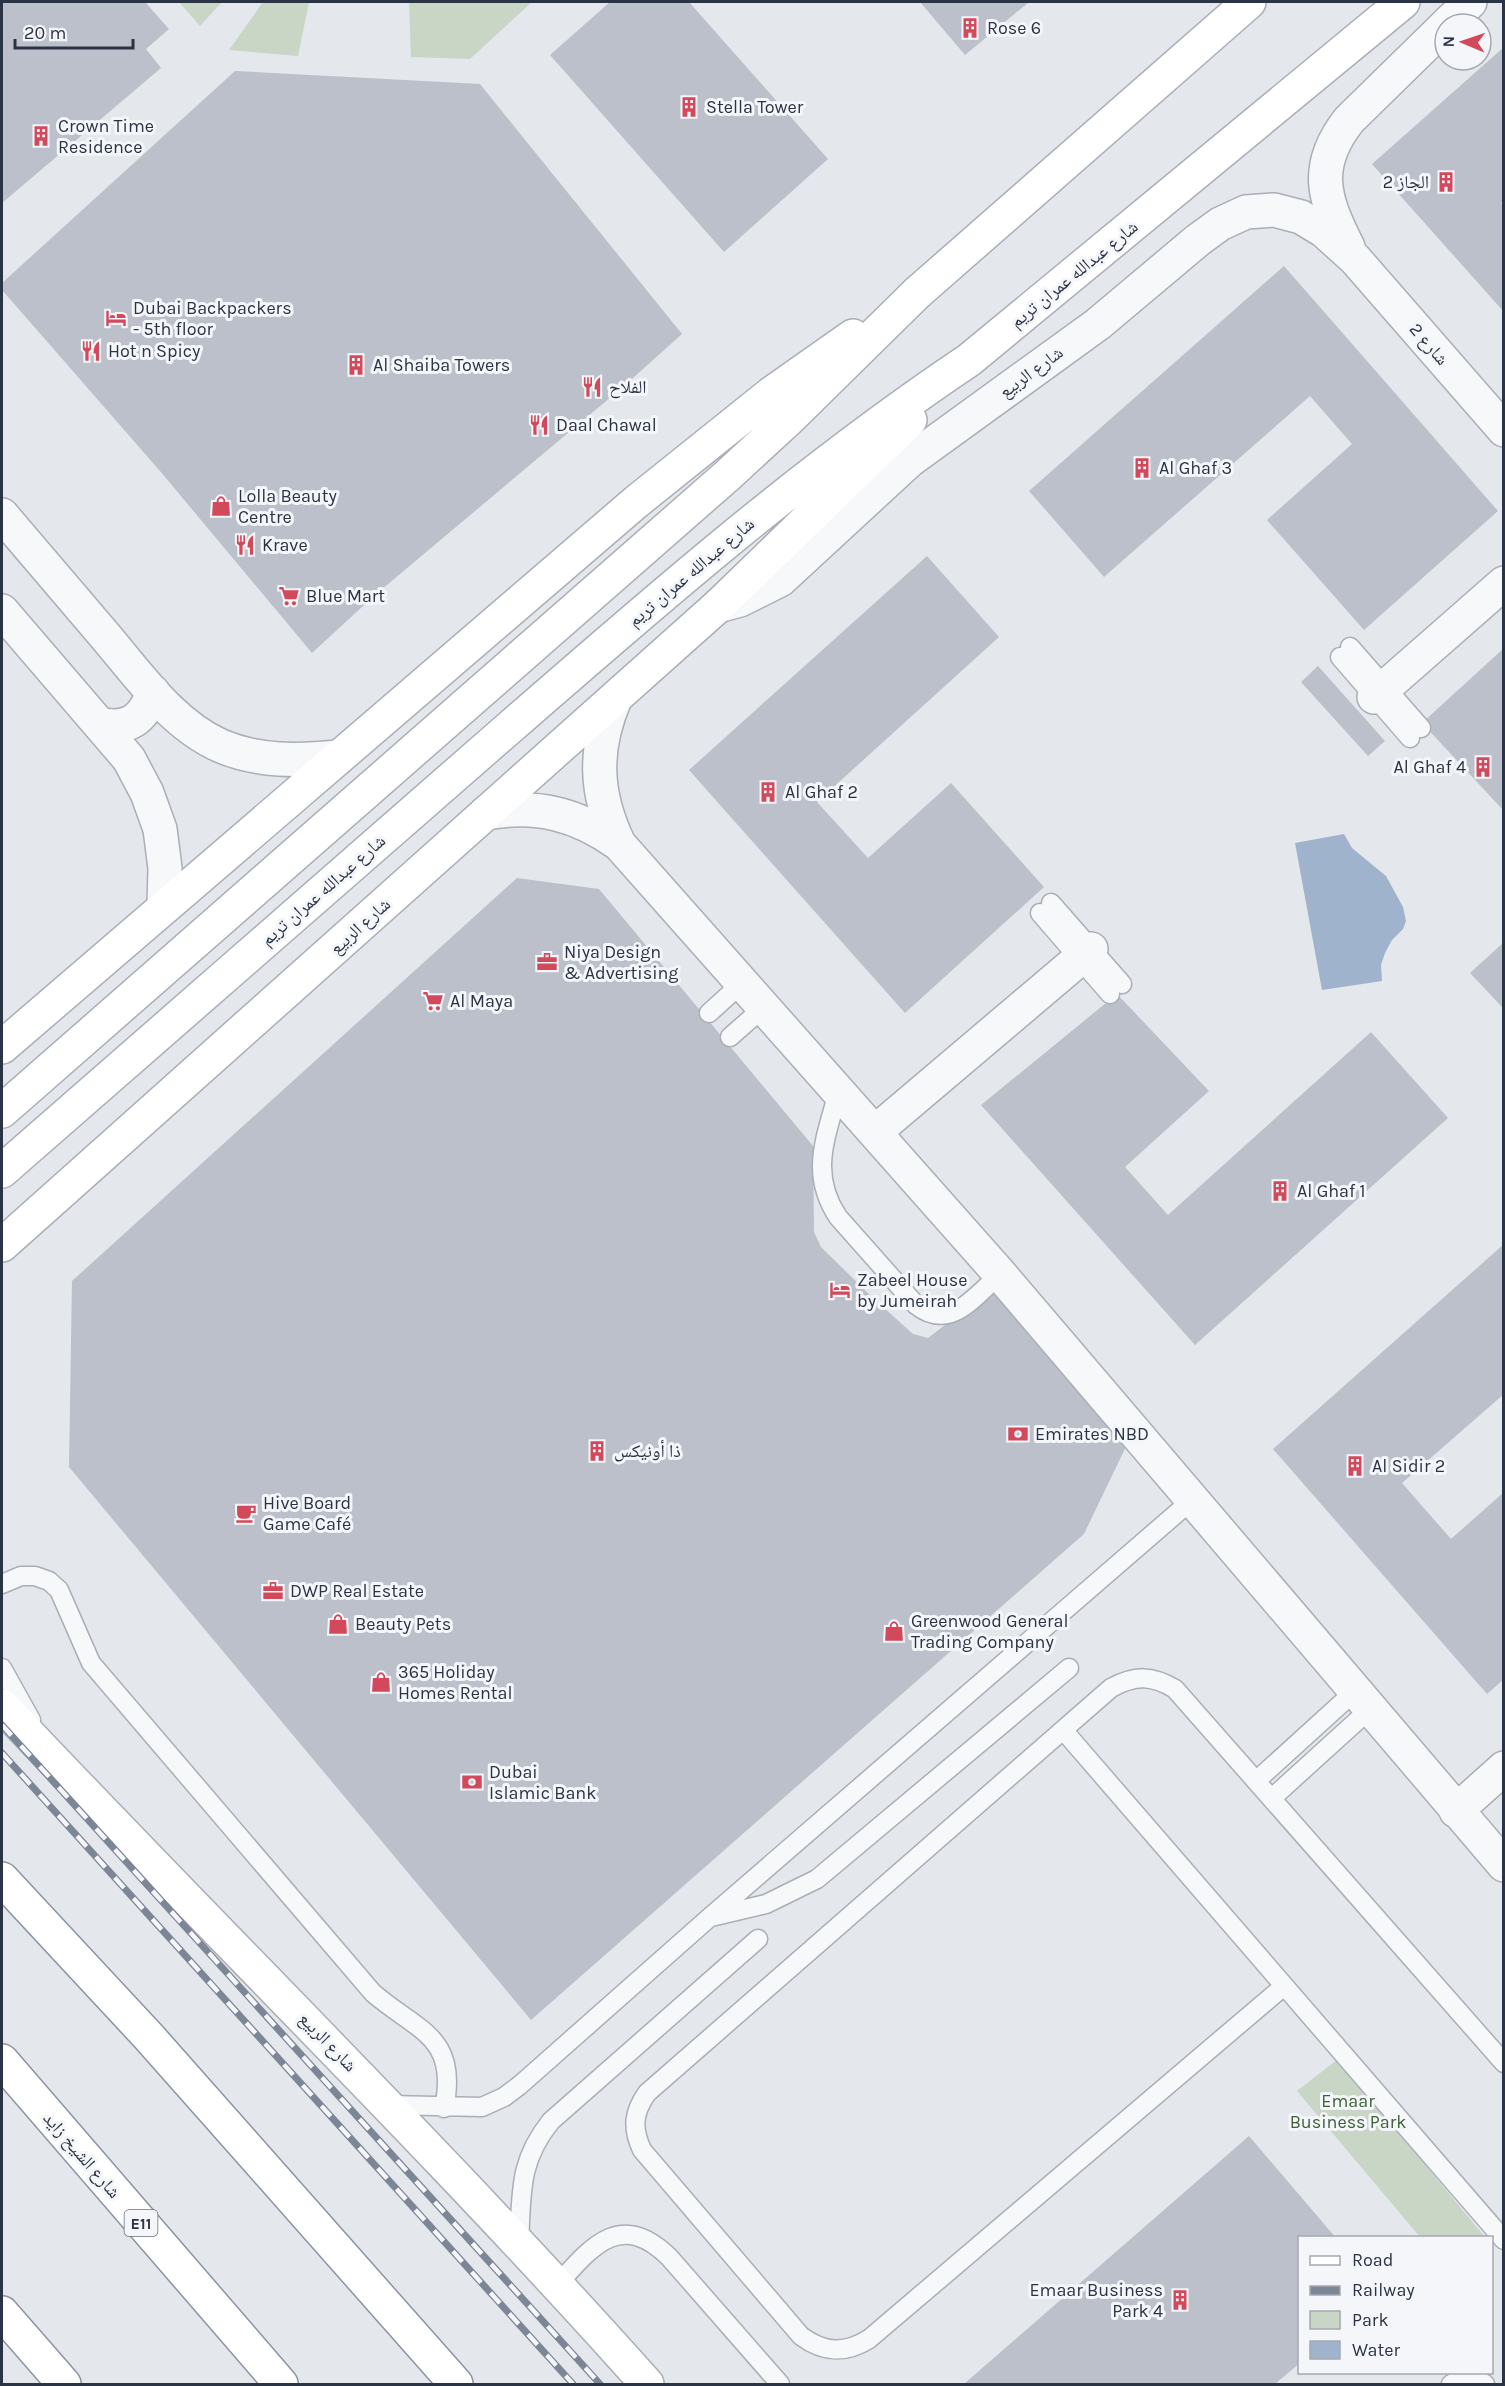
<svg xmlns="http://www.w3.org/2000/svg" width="1505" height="2386" font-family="Karla,'Noto Naskh Arabic',sans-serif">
	<rect width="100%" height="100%" fill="#e4e7ec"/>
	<path fill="#c9d6c5" d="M179 2H222L200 26Z
		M263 2H309L298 56 229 50Z
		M409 2H532L470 59 411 57Z
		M1338 2059 1484 2236 1483 2238 1420 2237 1297 2091Z"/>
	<path fill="#9fb4cc" d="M1344 834 1352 848 1386 876 1403 907 1406 921 1403 929 1392 940 1385 953 1381 965 1382 981 1322 990 1295 843Z"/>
	<path fill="#bbc0ca" d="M2 2H145L169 29 146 49 161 68 2 203Z
		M610 2H689L828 159 724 252 550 55Z
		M920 2H1029L965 55Z
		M1504 47V200L1501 203 1504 206V312L1372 164Z
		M235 71 480 84 682 334 624 386 375 595 312 653 160 471 2 290V283Z
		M1284 266 1498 511 1364 630 1267 520 1352 444 1310 396 1104 577 1029 491Z
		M927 556 999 637 817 802 868 858 951 783 1044 887 905 1013 689 770Z
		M1504 648V811L1422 723Z
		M1318 666 1385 741 1368 756 1301 682Z
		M517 878 599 889 813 1146 814 1232 821 1247 873 1298 913 1334 928 1338 997 1285 1132 1434 1084 1534 531 2020 69 1467 72 1281Z
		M1504 942V1009L1470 973Z
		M1117 994 1209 1091 1125 1167 1168 1215 1371 1032 1448 1118 1195 1345 981 1105Z
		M1504 1244V1394L1402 1483 1451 1539 1504 1492V1679L1487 1694 1273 1449Z
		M1249 2136 1336 2238H1300V2363L1275 2384H964Z"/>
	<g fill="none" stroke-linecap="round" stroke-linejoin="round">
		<g stroke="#a9aeb7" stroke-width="21">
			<path id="service" d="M1350 647 1421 728
				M1340 657 1410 738
				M1051 903 1122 984
				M1040 913 1110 994
				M709 1013 741 984
				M730 1037 763 1008
				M838 1092C826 1138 809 1173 838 1217L916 1305C950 1332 974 1297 1000 1274
				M2 1584 21 1576H35L49 1581 59 1590 91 1663 373 1993C417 2031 459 2036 444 2108
				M2 1668 31 1720
				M1064 1731 1504 2240
				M1256 1781 1354 1692
				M1272 1798 1369 1710
				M711 1917 766 1904 817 1879 1069 1668
				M1284 1986 869 2339C845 2354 824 2353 801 2336L642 2150C632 2128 633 2113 647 2093L1111 1688C1135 1675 1152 1675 1175 1689L1504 2063
				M388 2105 482 2107 504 2097 520 2085 710 1917 1192 1500
				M519 2242C522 2193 518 2162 551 2121L758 1939
				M558 2284C592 2246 621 2210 669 2257L780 2384
				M1451 2384C1462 2377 1473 2376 1485 2384"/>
		</g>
		<g stroke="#a9aeb7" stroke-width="36">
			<path id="minor" d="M1447 24 1470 2
				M1348 247C1323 198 1313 166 1349 120L1445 26
				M718 606 740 600 780 580 909 461 1098 324 1198 240 1220 224 1246 212 1274 210 1301 217 1324 231 1355 259 1504 430
				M1374 697 1504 583
				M615 699C593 750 595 794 619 844
				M486 813C537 804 577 814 619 844L1000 1274 1504 1865
				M875 1132 1091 949
				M1456 1811 1504 1768"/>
		</g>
		<g stroke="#a9aeb7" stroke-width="36">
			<path id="tertiary" d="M2 515C36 555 71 596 106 637 139 676 173 725 221 746 259 762 298 761 338 757
				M2 611 129 759 147 793 160 829 165 868 164 906
				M99 724C128 731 144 719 153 692"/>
		</g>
		<g stroke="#a9aeb7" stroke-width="36">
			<path id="secondary" d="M2 1047 636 502 772 393 853 336
				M2 1111 728 475 792 416 917 293 1249 2
				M2 1171C163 1030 324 890 485 749 641 613 796 476 969 360L1403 2
				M2 1245 718 606 910 420
				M2 1706C216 1933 439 2151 647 2384"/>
		</g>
		<g stroke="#8b94a3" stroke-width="36">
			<path id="motorway" d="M2 1879 149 2037 456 2384
				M2 2061 281 2384
				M2 2313 64 2384"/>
		</g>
		<use href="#service" stroke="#f7f8fa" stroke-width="18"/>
		<use href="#minor" stroke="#f7f8fa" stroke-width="33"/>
		<use href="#tertiary" stroke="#f7f8fa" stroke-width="33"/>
		<use href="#secondary" stroke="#fff" stroke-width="33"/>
		<use href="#motorway" stroke="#fff" stroke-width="33"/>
		<g stroke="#7d8696" stroke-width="7">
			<path id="rail" d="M2 1725 600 2384
				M2 1753 573 2384"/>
		</g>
		<use href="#rail" stroke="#f4f6f9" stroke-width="4.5" stroke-dasharray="14" stroke-linecap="butt"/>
	</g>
	<defs>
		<g id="building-bare" transform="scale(1.62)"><path d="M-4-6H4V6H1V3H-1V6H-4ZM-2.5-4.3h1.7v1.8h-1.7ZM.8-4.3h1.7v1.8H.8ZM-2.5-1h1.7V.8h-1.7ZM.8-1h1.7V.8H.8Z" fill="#d1495b" stroke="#f4f6f9" stroke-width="2.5" paint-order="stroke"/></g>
		<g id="hotel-bare" transform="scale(1.62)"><path d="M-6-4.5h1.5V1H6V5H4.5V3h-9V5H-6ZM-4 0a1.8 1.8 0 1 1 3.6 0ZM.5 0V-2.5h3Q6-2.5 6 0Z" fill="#d1495b" stroke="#f4f6f9" stroke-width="2.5" paint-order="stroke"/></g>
		<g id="restaurant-bare" transform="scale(1.62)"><path d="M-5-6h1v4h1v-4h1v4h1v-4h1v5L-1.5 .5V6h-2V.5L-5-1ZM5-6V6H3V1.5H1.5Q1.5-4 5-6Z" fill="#d1495b" stroke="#f4f6f9" stroke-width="2.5" paint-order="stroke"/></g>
		<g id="shop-bare" transform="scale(1.62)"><path d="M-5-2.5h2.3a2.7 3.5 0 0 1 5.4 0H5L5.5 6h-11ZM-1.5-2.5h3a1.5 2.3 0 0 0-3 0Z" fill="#d1495b" stroke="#f4f6f9" stroke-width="2.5" paint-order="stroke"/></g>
		<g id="supermarket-bare" transform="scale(1.62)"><path d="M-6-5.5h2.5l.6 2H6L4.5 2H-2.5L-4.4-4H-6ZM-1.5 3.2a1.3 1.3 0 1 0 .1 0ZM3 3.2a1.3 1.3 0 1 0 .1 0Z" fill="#d1495b" stroke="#f4f6f9" stroke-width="2.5" paint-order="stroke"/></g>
		<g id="office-bare" transform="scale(1.62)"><path d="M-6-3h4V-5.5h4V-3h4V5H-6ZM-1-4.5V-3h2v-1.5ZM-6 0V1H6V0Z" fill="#d1495b" stroke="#f4f6f9" stroke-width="2.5" paint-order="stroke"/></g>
		<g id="bank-bare" transform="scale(1.62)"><path d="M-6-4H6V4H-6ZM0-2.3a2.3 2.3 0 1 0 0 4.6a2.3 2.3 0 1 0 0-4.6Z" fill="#d1495b" stroke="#f4f6f9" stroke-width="2.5" paint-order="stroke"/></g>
		<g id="cafe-bare" transform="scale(1.62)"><path d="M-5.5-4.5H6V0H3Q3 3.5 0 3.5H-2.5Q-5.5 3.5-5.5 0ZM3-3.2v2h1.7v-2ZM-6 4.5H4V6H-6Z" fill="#d1495b" stroke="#f4f6f9" stroke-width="2.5" paint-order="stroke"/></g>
	</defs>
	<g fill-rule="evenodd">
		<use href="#building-bare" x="970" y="28"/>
		<use href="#building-bare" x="689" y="107"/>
		<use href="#building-bare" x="41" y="136"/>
		<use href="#building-bare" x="1446" y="182"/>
		<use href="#hotel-bare" x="116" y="318"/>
		<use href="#restaurant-bare" x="91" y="351"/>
		<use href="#building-bare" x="356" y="365"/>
		<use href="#restaurant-bare" x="592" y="387"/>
		<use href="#restaurant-bare" x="539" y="425"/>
		<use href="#building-bare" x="1142" y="468"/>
		<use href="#shop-bare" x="221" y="506"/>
		<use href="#restaurant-bare" x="245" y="545"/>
		<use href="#supermarket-bare" x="289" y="596"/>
		<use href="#building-bare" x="1483" y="767"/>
		<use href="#building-bare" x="768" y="792"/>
		<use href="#office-bare" x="547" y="962"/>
		<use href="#supermarket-bare" x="433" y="1001"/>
		<use href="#building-bare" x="1280" y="1191"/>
		<use href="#hotel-bare" x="840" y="1290"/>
		<use href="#bank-bare" x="1018" y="1434"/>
		<use href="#building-bare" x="597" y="1451"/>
		<use href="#building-bare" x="1355" y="1466"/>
		<use href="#cafe-bare" x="246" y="1513"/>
		<use href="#office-bare" x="273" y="1591"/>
		<use href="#shop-bare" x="338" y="1624"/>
		<use href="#shop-bare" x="894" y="1631"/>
		<use href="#shop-bare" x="381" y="1682"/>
		<use href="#bank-bare" x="472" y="1782"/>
		<use href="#building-bare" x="1180" y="2300"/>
	</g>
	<g text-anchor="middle" stroke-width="6" stroke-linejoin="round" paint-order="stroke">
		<rect fill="#f4f6f9" stroke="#676e7b" stroke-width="1.5" x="124.5" y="2210" width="33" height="26" rx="4.5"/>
		<g font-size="16" font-weight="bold" fill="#2b3445">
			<text x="141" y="2229">E11</text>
		</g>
		<g font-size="18" fill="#2b3445" stroke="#f4f6f9" text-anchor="start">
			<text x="987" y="34">Rose 6</text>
			<text x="706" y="113">Stella Tower</text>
			<text x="58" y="132">Crown Time<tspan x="58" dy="21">Residence</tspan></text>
			<text x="1429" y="188" text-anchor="end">الجاز 2</text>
			<text x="133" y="314">Dubai Backpackers<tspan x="133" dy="21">- 5th floor</tspan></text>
			<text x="108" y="357">Hot n Spicy</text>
			<text x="373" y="371">Al Shaiba Towers</text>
			<text x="609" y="393">الفلاح</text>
			<text x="556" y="431">Daal Chawal</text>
			<text x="1159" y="474">Al Ghaf 3</text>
			<text x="238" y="502">Lolla Beauty<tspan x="238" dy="21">Centre</tspan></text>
			<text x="262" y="551">Krave</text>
			<text x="306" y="602">Blue Mart</text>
			<text x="1466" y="773" text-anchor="end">Al Ghaf 4</text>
			<text x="785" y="798">Al Ghaf 2</text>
			<text x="564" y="958">Niya Design<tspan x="564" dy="21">&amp; Advertising</tspan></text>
			<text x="450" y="1007">Al Maya</text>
			<text x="1297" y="1197">Al Ghaf 1</text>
			<text x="857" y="1286">Zabeel House<tspan x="857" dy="21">by Jumeirah</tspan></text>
			<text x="1035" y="1440">Emirates NBD</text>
			<text x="614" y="1457">ذا أونيكس</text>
			<text x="1372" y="1472">Al Sidir 2</text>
			<text x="263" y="1509">Hive Board<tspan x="263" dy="21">Game Café</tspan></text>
			<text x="290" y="1597">DWP Real Estate</text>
			<text x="911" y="1627">Greenwood General<tspan x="911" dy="21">Trading Company</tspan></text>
			<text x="355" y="1630">Beauty Pets</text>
			<text x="398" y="1678">365 Holiday<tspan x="398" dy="21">Homes Rental</tspan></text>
			<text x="489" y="1778">Dubai<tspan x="489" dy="21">Islamic Bank</tspan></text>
			<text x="1163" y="2296" text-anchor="end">Emaar Business<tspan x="1163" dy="21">Park 4</tspan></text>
		</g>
		<g font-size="18" fill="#2b3445" stroke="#f4f6f9">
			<text transform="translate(1074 274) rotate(-39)" y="6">شارع عبدالله عمران تريم</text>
			<text transform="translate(1429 344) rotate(49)" y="6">شارع 2</text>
			<text transform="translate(1031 372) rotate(-36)" y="6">شارع الربيع</text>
			<text transform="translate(691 572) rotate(-40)" y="6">شارع عبدالله عمران تريم</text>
			<text transform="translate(323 890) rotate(-41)" y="6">شارع عبدالله عمران تريم</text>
			<text transform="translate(360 926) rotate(-42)" y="6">شارع الربيع</text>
			<text transform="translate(328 2042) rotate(46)" y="6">شارع الربيع</text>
			<text transform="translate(82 2155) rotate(49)" y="6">شارع الشيخ زايد</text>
		</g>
		<g font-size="18" fill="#3f6138" stroke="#f4f6f9">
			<text x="1348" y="2107">Emaar<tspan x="1348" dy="21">Business Park</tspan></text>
		</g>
	</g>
	<rect width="1505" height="2386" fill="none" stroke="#2b3445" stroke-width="6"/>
	<rect x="1298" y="2236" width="195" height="138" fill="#f4f6f9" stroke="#a4a8b1" stroke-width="1.5"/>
	<rect x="1310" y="2256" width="30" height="9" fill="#ffffff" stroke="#a4a8b1" stroke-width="1.5"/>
	<text x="1352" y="2266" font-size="18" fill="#2b3445">Road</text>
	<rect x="1310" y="2286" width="30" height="9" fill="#7d8696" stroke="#a4a8b1" stroke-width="1.5"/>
	<text x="1352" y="2296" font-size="18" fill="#2b3445">Railway</text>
	<rect x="1310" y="2311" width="30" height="18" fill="#c9d6c5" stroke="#a4a8b1" stroke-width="1.5"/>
	<text x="1352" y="2326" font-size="18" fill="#2b3445">Park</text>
	<rect x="1310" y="2341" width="30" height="18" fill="#9fb4cc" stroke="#a4a8b1" stroke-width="1.5"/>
	<text x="1352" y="2356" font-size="18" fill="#2b3445">Water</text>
	<g transform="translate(1463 42) rotate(272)"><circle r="28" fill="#f4f6f9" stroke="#a4a8b1" stroke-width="1.5"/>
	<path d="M0-4.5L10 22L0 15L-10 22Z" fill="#d1495b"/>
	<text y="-9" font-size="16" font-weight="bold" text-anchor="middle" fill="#2b3445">N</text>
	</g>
	<path d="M15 39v9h118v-9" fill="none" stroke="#2b3445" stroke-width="3"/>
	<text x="24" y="39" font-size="18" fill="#2b3445" stroke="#f4f6f9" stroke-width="4.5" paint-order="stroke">20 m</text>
</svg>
